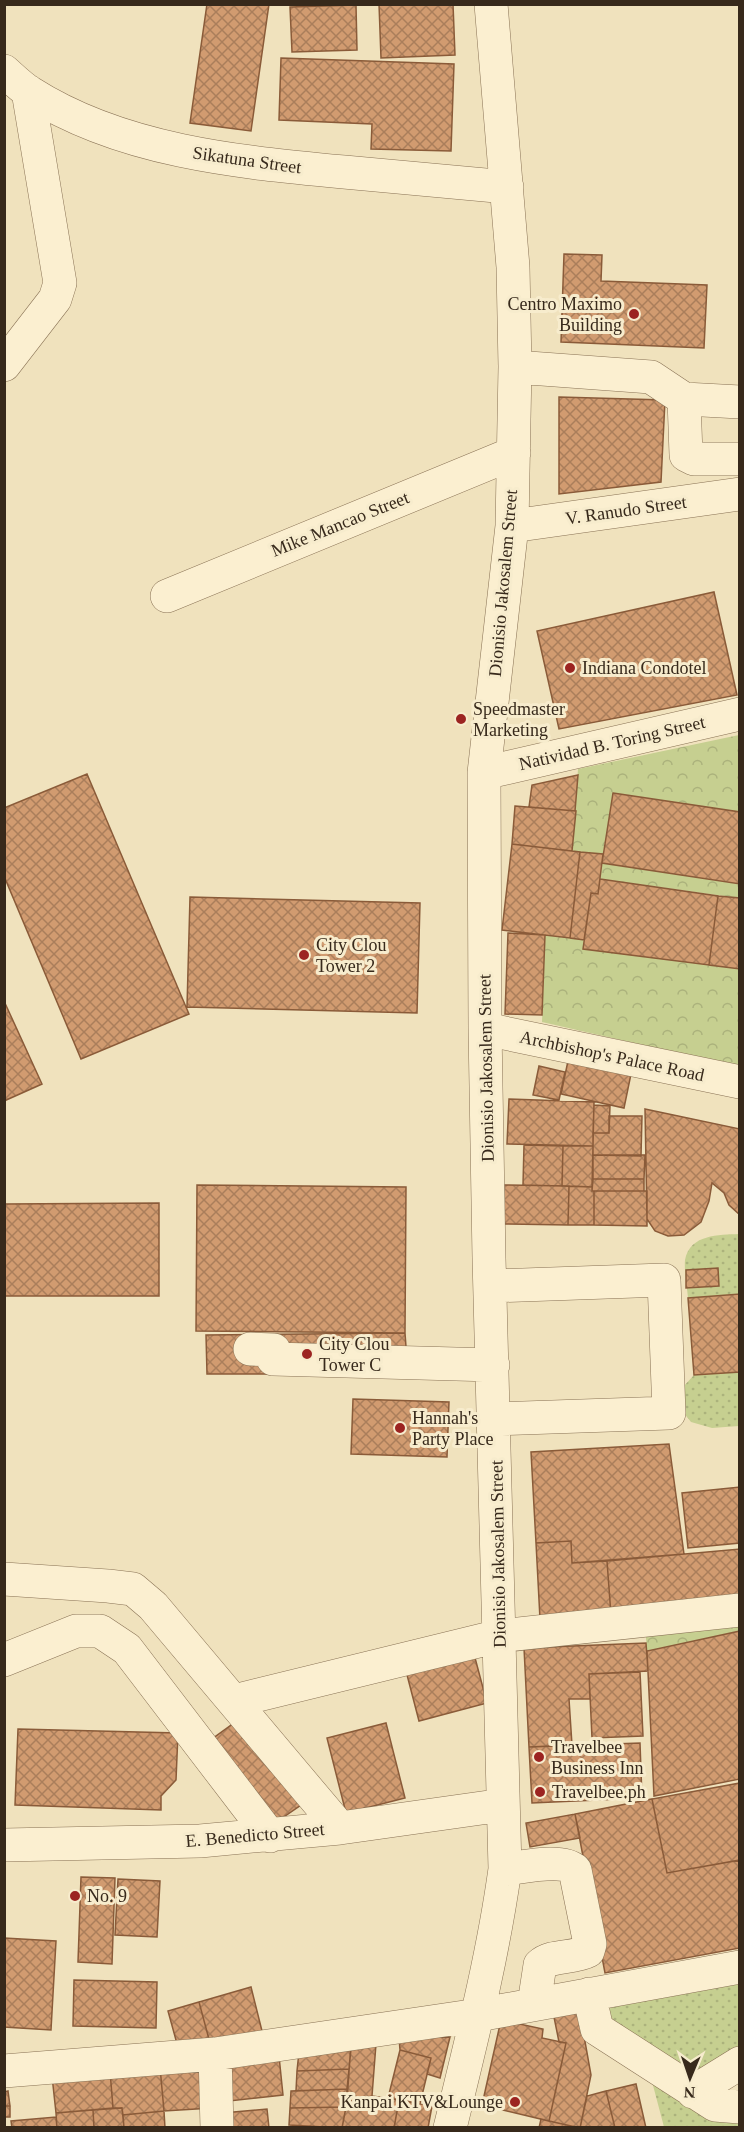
<svg xmlns="http://www.w3.org/2000/svg" width="744" height="2132" font-family="'Times New Roman',serif">
	<defs>
		<pattern id="green-dots" width="8" height="8" patternUnits="userSpaceOnUse" patternTransform="scale(1.5)"><rect width="8" height="8" fill="#c6cf90"/><path d="M2 2h.1M6 6h.1" fill="none" stroke="#abb27c" stroke-width="1.8" stroke-linecap="round"/></pattern>
		<pattern id="forest-crowns" width="20" height="18" patternUnits="userSpaceOnUse" patternTransform="scale(1.5)"><rect width="20" height="18" fill="#c6cf90"/><path d="M2 6a3 3 0 1 1 6 0M12 15a3 3 0 1 1 6 0" fill="none" stroke="#abb27c"/></pattern>
		<pattern id="building-cross-hatch" width="8" height="8" patternUnits="userSpaceOnUse" patternTransform="scale(1.5)"><rect width="8" height="8" fill="#d19b70"/><path d="M0 0l8 8M0 8l8-8" fill="none" stroke="#aa7e5b"/></pattern>
	</defs>
	<rect width="100%" height="100%" fill="#f0e2bd"/>
	<path fill="url(#green-dots)" d="M739 1234V1294L688 1298C687 1286 684 1271 685 1260 690 1234 719 1235 739 1234Z
		M739 1372V1426L712 1428 691 1422 679 1407 683 1387 694 1375Z
		M739 1975V2049L689 2080 600 2031 599 2004Z
		M650 2074 739 2120V2127H664Z"/>
	<path fill="url(#forest-crowns)" d="M739 735V812L613 793 603 854 572 851 578 769Z
		M602 863 739 884V898L600 879Z
		M545 935 584 940 739 969V1067L542 1022Z
		M739 1604V1631L647 1651 644 1612Z"/>
	<path fill="url(#building-cross-hatch)" stroke="#8a5b39" stroke-width="1.5" d="M207 4H269L251 131 190 123Z
		M379 4H453L455 55 381 58Z
		M356 5 357 50 292 52 290 7Z
		M281 58 454 64 451 151 371 149 372 124 279 120Z
		M564 254 602 255 601 281 707 285 704 348 561 342Z
		M559 397 665 400 661 482 559 494Z
		M714 592 737 695 559 729 537 631Z
		M87 774 189 1014 81 1059 4 876V808Z
		M578 775 575 811 529 807 532 785Z
		M613 793 740 812V884L602 863Z
		M515 806 576 811 572 851 512 844Z
		M512 844 580 852 570 938 502 930Z
		M580 852 603 854 598 894 591 893 584 940 570 938Z
		M600 879 718 896 709 965 583 949 591 893 598 894Z
		M718 896 740 898V969L709 965Z
		M190 897 420 903 417 1013 187 1007Z
		M508 933 545 935 542 1015 505 1014Z
		M4 1001 42 1084 4 1101Z
		M568 1061 631 1074 624 1108 561 1094Z
		M539 1066 565 1072 559 1100 533 1095Z
		M509 1099 594 1102 593 1146 507 1144Z
		M594 1105 610 1106 609 1133H593Z
		M645 1109 740 1129V1215L729 1205 724 1193 712 1183 709 1201 701 1222 684 1235 668 1236 655 1231 647 1219Z
		M609 1116H642L641 1156 593 1155V1133H609Z
		M524 1145 563 1146 562 1186 523 1185Z
		M563 1146H593L592 1187 562 1186Z
		M593 1155H645L644 1179H593Z
		M593 1179H644V1191H592Z
		M197 1185 406 1187 405 1333 196 1331Z
		M504 1185 569 1186 568 1225 504 1224Z
		M569 1186 592 1187V1191H594V1225H568Z
		M594 1191H647V1226L594 1225Z
		M159 1203V1296H4V1204Z
		M718 1268 719 1286 686 1288V1270Z
		M740 1294V1372L694 1375 688 1298Z
		M405 1333 408 1374H207L206 1335Z
		M353 1399 449 1402 447 1457 351 1454Z
		M669 1444 684 1554 572 1563 571 1541 536 1543 531 1452Z
		M740 1487V1543L688 1548 682 1493Z
		M571 1541 572 1563 607 1561 611 1615 540 1619 536 1543Z
		M740 1549V1604L611 1615 607 1561Z
		M740 1631V1779L654 1796 647 1651Z
		M646 1643 648 1671 589 1674 590 1699H569L572 1745 529 1747 524 1648Z
		M474 1654 487 1703 419 1721 406 1671Z
		M640 1672 643 1736 592 1738 589 1674Z
		M238 1720 301 1805 275 1823 212 1739Z
		M386 1723 405 1798 346 1813 327 1738Z
		M18 1729 178 1733 176 1780 161 1796V1810L15 1805Z
		M640 1743 642 1798 532 1803 529 1747Z
		M740 1783V1860L667 1873 652 1799Z
		M652 1799 667 1873 740 1860V1948L605 1973 575 1814Z
		M575 1814 580 1838 530 1847 526 1823Z
		M81 1877 115 1878 112 1964 78 1962Z
		M118 1879 160 1881 157 1937 115 1935Z
		M4 1938 56 1941 51 2030 4 2027Z
		M74 1980 157 1982 156 2028 73 2026Z
		M251 1987 262 2031 210 2043 199 2002Z
		M199 2002 210 2043 179 2051 168 2011Z
		M579 2008 591 2075 580 2128 549 2121 566 2043 559 2042 553 2012Z
		M501 2020 543 2029 542 2038 566 2043 549 2121 482 2105Z
		M450 2037 440 2078 427 2074 431 2058 400 2050 399 2038Z
		M351 2042 376 2044 372 2096 347 2102Z
		M351 2049 349 2069 297 2071 299 2052Z
		M400 2050 431 2058 420 2104 388 2098Z
		M279 2056 283 2095 229 2101 224 2062Z
		M209 2062 212 2108 164 2111 160 2067Z
		M160 2067 164 2111 123 2115 122 2108H113L110 2071Z
		M349 2069 347 2089 296 2091 297 2071Z
		M110 2071 113 2108 56 2113 52 2076Z
		M636 2084 646 2128H615L606 2091Z
		M347 2089 346 2107 290 2108 291 2091Z
		M8 2091 10 2106H4V2092Z
		M606 2091 615 2128H580L587 2096Z
		M372 2096 399 2100 394 2128H342L347 2102Z
		M399 2100 432 2106 428 2128H394Z
		M4 2106H10V2117H4Z
		M346 2107 342 2128 289 2125 290 2108Z
		M122 2108 124 2128H94L93 2110Z
		M267 2109 269 2128H224L223 2113Z
		M93 2110 94 2128H57L56 2113Z
		M164 2111 165 2128H124L123 2115Z
		M56 2117 57 2128H12L11 2121Z
		M541 2119 549 2121 580 2128H539Z"/>
	<g fill="none" stroke-linecap="round" stroke-linejoin="round">
		<g stroke="#897255" stroke-width="34">
			<path id="minor" d="M4 71C12 78 20 86 29 92 121 151 237 162 344 172 398 177 453 182 507 187
				M4 365 55 299 60 283 28 91
				M515 367 651 377 684 399 740 402
				M684 399 686 455 694 459H740
				M512 526 740 494
				M167 596 514 453
				M484 773 740 714
				M485 1029 740 1082
				M491 1286 664 1280 669 1413 494 1419
				M250 1349 274 1350 273 1359 493 1365
				M4 1579 108 1586 133 1589 153 1606 340 1828
				M4 1660 76 1631H100L127 1649 270 1836
				M234 1701 499 1636 740 1610
				M4 1845 200 1841 340 1828 503 1805
				M505 1869C523 1867 562 1858 575 1870L590 1944 588 1951C573 1959 552 1954 540 1965L536 1991 538 2004
				M589 1994 597 2029 715 2105 740 2107
				M215 2054 217 2128
				M4 2071 215 2054 478 2015 740 1967
				M693 2092 740 2063
				M450 2128C471 2042 493 1956 505 1869L489 1258 485 1029 484 773 512 526 515 367 513 267 491 4"/>
		</g>
		<use href="#minor" stroke="#fbefd0" stroke-width="33"/>
	</g>
	<g fill="#9c2421" stroke="#f7eccd" stroke-width="2">
		<circle cx="634" cy="314" r="6"/>
		<circle cx="570" cy="668" r="6"/>
		<circle cx="461" cy="719" r="6"/>
		<circle cx="304" cy="955" r="6"/>
		<circle cx="307" cy="1354" r="6"/>
		<circle cx="400" cy="1428" r="6"/>
		<circle cx="539" cy="1757" r="6"/>
		<circle cx="540" cy="1792" r="6"/>
		<circle cx="75" cy="1896" r="6"/>
		<circle cx="515" cy="2102" r="6"/>
	</g>
	<g text-anchor="middle" stroke-width="6" stroke-linejoin="round" paint-order="stroke">
		<g font-size="18" fill="#37291b" stroke="#f7eccd">
			<text transform="translate(247 160) rotate(8)" y="6">Sikatuna Street</text>
			<text transform="translate(626 510) rotate(-8)" y="6">V. Ranudo Street</text>
			<text transform="translate(340 524) rotate(-22)" y="6">Mike Mancao Street</text>
			<text transform="translate(503 583) rotate(-85)" y="6">Dionisio Jakosalem Street</text>
			<text transform="translate(612 743) rotate(-13)" y="6">Natividad B. Toring Street</text>
			<text transform="translate(612 1056) rotate(12)" y="6">Archbishop's Palace Road</text>
			<text transform="translate(486 1068) rotate(-91)" y="6">Dionisio Jakosalem Street</text>
			<text transform="translate(498 1554) rotate(-91)" y="6">Dionisio Jakosalem Street</text>
			<text transform="translate(255 1835) rotate(-5)" y="6">E. Benedicto Street</text>
		</g>
		<g font-size="18" fill="#37291b" stroke="#f7eccd" text-anchor="start">
			<text x="622" y="310" text-anchor="end">Centro Maximo<tspan x="622" dy="21">Building</tspan></text>
			<text x="582" y="674">Indiana Condotel</text>
			<text x="473" y="715">Speedmaster<tspan x="473" dy="21">Marketing</tspan></text>
			<text x="316" y="951">City Clou<tspan x="316" dy="21">Tower 2</tspan></text>
			<text x="319" y="1350">City Clou<tspan x="319" dy="21">Tower C</tspan></text>
			<text x="412" y="1424">Hannah's<tspan x="412" dy="21">Party Place</tspan></text>
			<text x="551" y="1753">Travelbee<tspan x="551" dy="21">Business Inn</tspan></text>
			<text x="552" y="1798">Travelbee.ph</text>
			<text x="87" y="1902">No. 9</text>
			<text x="503" y="2108" text-anchor="end">Kanpai KTV&amp;Lounge</text>
		</g>
	</g>
	<rect width="744" height="2132" fill="none" stroke="#37291b" stroke-width="12"/>
	<g transform="translate(690 2078) rotate(182)" stroke="#f7eccd" stroke-width="4.5" paint-order="stroke">
	<path d="M0-4.5L10 22L0 15L-10 22Z" fill="#37291b"/>
	<text y="-9" font-size="16" font-weight="bold" text-anchor="middle" fill="#37291b">N</text>
	</g>
</svg>
